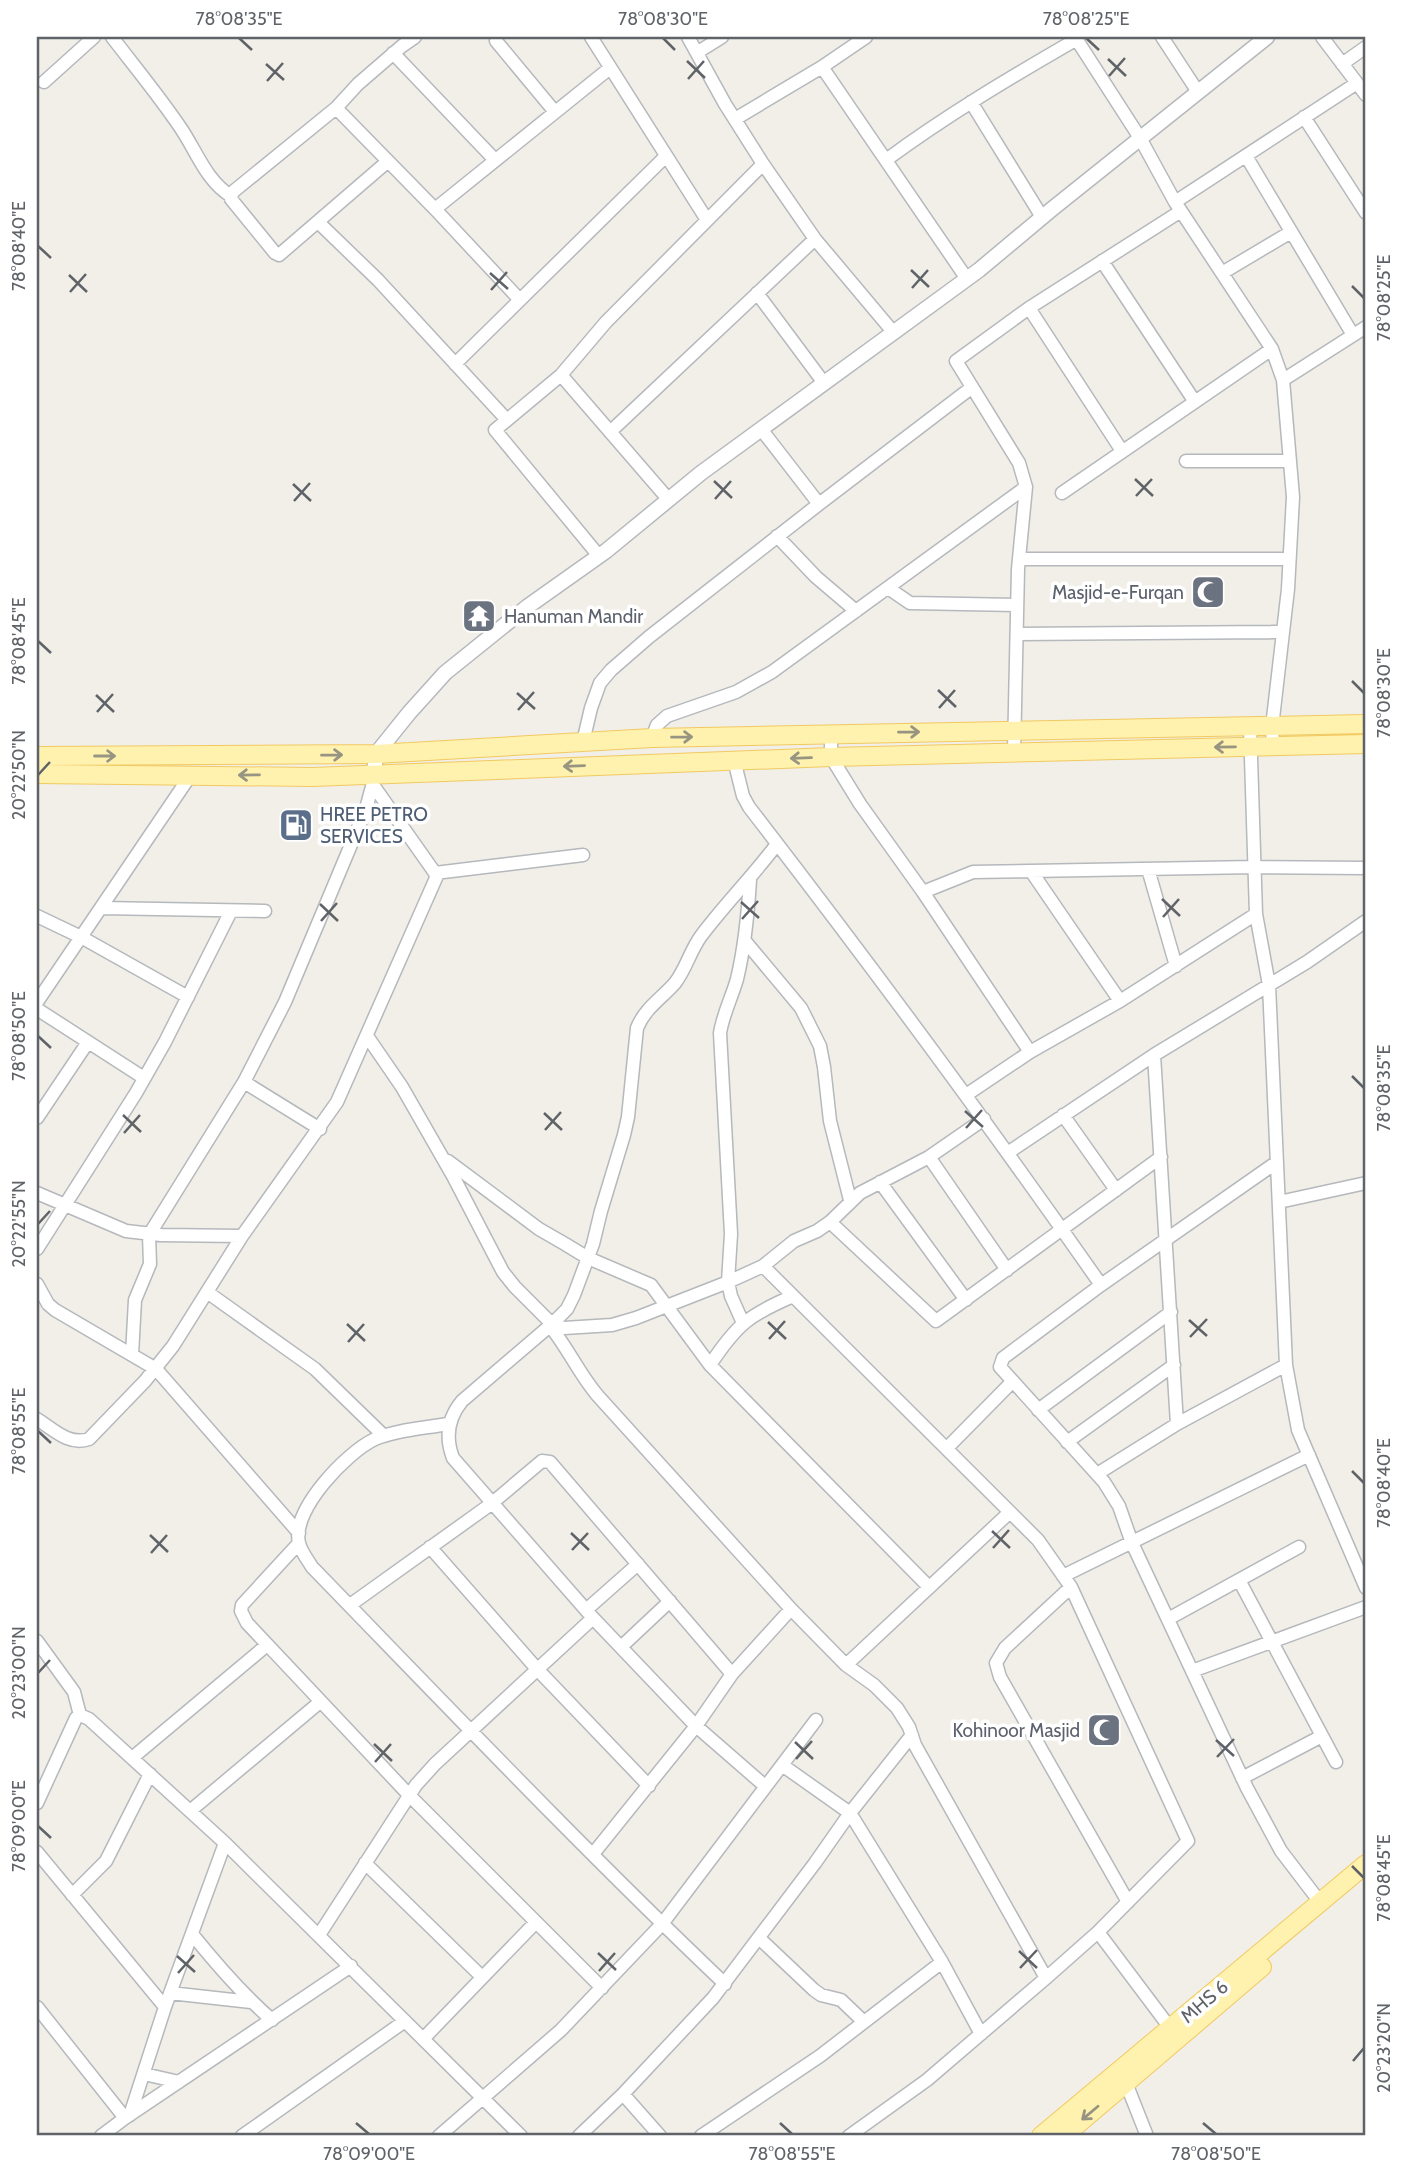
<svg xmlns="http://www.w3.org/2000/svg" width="1403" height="2173" font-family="Cabin,sans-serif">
	<rect width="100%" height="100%" fill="#f1efe8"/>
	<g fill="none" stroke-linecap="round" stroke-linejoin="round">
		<g stroke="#b5b8bc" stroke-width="15">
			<path id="minor" d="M112 37C135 67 159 96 180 127 196 150 206 181 231 196
				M591 37 707 220
				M688 37 725 104 763 164 815 239 894 333
				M1075 37 1140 138 1175 202 1272 349 1283 380 1293 497 1288 589 1272 727 1273 746
				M1162 37 1198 92
				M1322 37 1366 95
				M496 41 555 112
				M698 52 722 37
				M393 53 495 160
				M1342 64 1366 47
				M822 67 967 279
				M44 82 94 37
				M971 102 1042 217
				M336 108 435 209 520 300
				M1304 117 1366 213
				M735 119 822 67 866 37
				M1246 156 1353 335
				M886 160C947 115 1011 77 1077 39
				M387 162 279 255 275 253 231 199V196L234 191 336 108 358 84 402 46 415 37
				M1175 202 1357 83
				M435 209 610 68
				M318 222 378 280 507 420
				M1102 261 1195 402
				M1222 273 1291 232
				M757 293 824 383
				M1029 308 1122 451
				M455 364 665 157
				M561 375 669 500
				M1283 380 1366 327
				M761 429 819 504
				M610 432 815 239
				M1186 461H1290
				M1062 493 1272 349
				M777 536 816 577 856 611
				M599 556 495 430 561 375 606 322 763 164
				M1019 559H1289
				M888 588 910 603 1017 605
				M1017 634 1283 632
				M1250 727 1256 914 1269 985 1286 1365 1298 1430 1366 1588
				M831 733V757L860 804 923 892 1030 1052
				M652 738 657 725 667 716 736 692 772 672 1026 487
				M583 742 591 708 600 683 611 670 649 637 819 504 971 388
				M1014 752 1018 569 1026 487 1019 463 956 361 1029 308 1181 211
				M734 760 743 796 749 807C870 964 988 1123 1101 1285
				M1148 869 1176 966
				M1031 871 1120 1001
				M435 873 583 855
				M923 892 973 872 1254 867 1366 868
				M101 908 265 911
				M37 916 81 937 188 997
				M745 941 801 1008 820 1046 824 1067 830 1121 850 1200
				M37 1002 190 776
				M37 1009 144 1078
				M367 1036 402 1087 453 1176 503 1272 515 1287 552 1324 564 1328 612 1325 636 1318 728 1282 763 1266 794 1241 817 1231 830 1222 860 1193 929 1157 984 1119
				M1154 1055 1177 1424
				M244 1082 320 1129
				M966 1095 1030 1052 1120 1001 1256 914
				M1063 1115 1116 1190
				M37 1118 88 1042
				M1009 1152 1154 1055 1307 962 1366 921
				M929 1157 1007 1270
				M448 1161 539 1229 565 1244 588 1258 651 1285 710 1365 929 1587
				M1277 1162 1101 1285 1003 1358 1000 1367 1104 1482 1119 1506 1132 1543 1247 1788 1281 1851 1320 1902
				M880 1182 966 1300
				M37 1193 126 1231 161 1235 242 1236
				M1279 1202 1366 1183
				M830 1222 936 1321 1161 1157
				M37 1249 136 1093 165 1042 231 911
				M763 1266 1038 1540 1071 1587 1188 1841 1098 1932 1046 1978 927 2080 849 2136
				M37 1284 48 1304 55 1310 156 1369 299 1533
				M207 1292 315 1369 384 1436
				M743 1323 731 1296 728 1282 731 1234 720 1033C723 1014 732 997 737 979 745 946 748 913 750 880
				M550 1326C568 1348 579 1374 598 1396L791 1609 846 1665 874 1685 897 1708 909 1727 915 1745 1046 1978
				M132 1355 135 1300 150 1264 149 1235 244 1082 285 1002 366 809 374 779
				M710 1365C737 1324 749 1315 793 1296
				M1038 1410 1171 1312
				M37 1419C53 1429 69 1446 89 1439L145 1381 173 1346 242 1236 337 1102 436 878 435 873 373 785
				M448 1424C426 1428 395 1430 375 1439 347 1452 291 1510 299 1543 301 1552 308 1560 312 1567 448 1707 583 1849 725 1984
				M1067 1442 1174 1365
				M947 1448 1012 1382
				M1097 1474 1177 1424 1286 1365
				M299 1543 242 1605 241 1611 247 1623 409 1795 602 1988
				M430 1547 537 1669 649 1786
				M1063 1576 1309 1455
				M1239 1580 1336 1762
				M1071 1587 1005 1648 996 1663 1000 1677 1128 1902
				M350 1605 491 1504 542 1461 550 1462 732 1674
				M586 1610 638 1564
				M1168 1619 1299 1547
				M37 1641 74 1692 80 1715
				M621 1647 670 1601
				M846 1665 1010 1512
				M1192 1671 1366 1607
				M132 1758 267 1645
				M782 1765 850 1813 942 1962 981 2034
				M1242 1778 1322 1736
				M765 1786 696 1726 593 1618 453 1458C445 1437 448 1418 462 1401L552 1324 567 1309 574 1295 593 1244 601 1211 624 1135 628 1117 637 1028C645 1008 661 999 675 983 686 969 690 951 701 936 725 904 753 876 777 844
				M37 1803 76 1718 80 1715 89 1719 225 1843 521 2136
				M190 1811 320 1702
				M37 1852 165 2007
				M593 1854 696 1726 732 1674 791 1609
				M365 1863 482 1977
				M72 1895 106 1861 150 1774
				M1098 1932 1174 2033
				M192 1934C217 1965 242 1994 272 2020
				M319 1935 416 1785 435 1764 593 1618
				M759 1938 814 1990 821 1995 841 2000 864 2022
				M170 1993 251 2002
				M37 2007 125 2118 351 1966
				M423 2039 536 1922
				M144 2074 179 2082
				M1126 2083 1147 2136
				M623 2094 660 2136
				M130 2115 165 2007 225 1843
				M101 2136 125 2118
				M242 2136 405 2021
				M439 2136 561 2030 662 1924 816 1720
				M579 2136 623 2094 713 1998 815 1863 850 1813 912 1735
				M701 2136 820 2056 942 1962"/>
		</g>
		<g stroke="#b5b8bc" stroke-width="17">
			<path id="tertiary" d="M374 774 376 754 409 713 445 673 527 607 606 551 701 473 979 270 1052 209 1267 37"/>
		</g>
		<g stroke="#f2c960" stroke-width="20">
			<path id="primary" d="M37 756 376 754 652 738 1366 724
				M37 774 312 777 831 757 1366 744
				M1041 2136 1366 1864
				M1064 2136 1262 1967"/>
		</g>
		<use href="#minor" stroke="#fff" stroke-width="12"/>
		<use href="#tertiary" stroke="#fff" stroke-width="14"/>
		<use href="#primary" stroke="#fff2af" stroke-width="18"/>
	</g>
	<defs><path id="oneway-shaft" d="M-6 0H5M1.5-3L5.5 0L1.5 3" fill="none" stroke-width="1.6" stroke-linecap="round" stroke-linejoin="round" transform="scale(1.75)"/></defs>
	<g stroke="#979581">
		<use href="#oneway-shaft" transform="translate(909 732) rotate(-1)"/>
		<use href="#oneway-shaft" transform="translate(682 737) rotate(-1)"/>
		<use href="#oneway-shaft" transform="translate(1225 747) rotate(179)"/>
		<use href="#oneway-shaft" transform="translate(332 755) rotate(-1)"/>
		<use href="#oneway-shaft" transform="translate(105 756)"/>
		<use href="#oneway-shaft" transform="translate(801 758) rotate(178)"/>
		<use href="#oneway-shaft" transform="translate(574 766) rotate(178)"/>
		<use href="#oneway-shaft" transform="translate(249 775) rotate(179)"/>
		<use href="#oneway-shaft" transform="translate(1090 2113) rotate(140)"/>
	</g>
	<path fill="none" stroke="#5f6368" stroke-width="2.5" d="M239 38 252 50M663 38 675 50M1086 38 1099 50M1108 59 1126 76M687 61 705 78M266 64 284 80M1109 76 1125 58M688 79 704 61M267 81 283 63M38 246 51 258M911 270 929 287M490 273 508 289M69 275 87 292M1352 286 1364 298M912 288 928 270M491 290 507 272M70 292 86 274M1135 479 1153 496M714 481 732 498M293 484 311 501M1136 496 1152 479M715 499 731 481M294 501 310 483M38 641 51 653M1352 681 1364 693M938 690 956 707M517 693 535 709M96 695 114 712M939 708 955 690M518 710 534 692M97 712 113 694M38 775 50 762M1162 899 1180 916M741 902 759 918M320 904 338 921M1163 917 1179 899M742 919 758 901M321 921 337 903M38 1036 51 1048M1352 1076 1364 1088M965 1111 983 1127M544 1113 562 1130M123 1115 141 1132M966 1128 982 1110M545 1130 561 1112M124 1133 140 1115M38 1224 50 1211M1189 1320 1207 1336M768 1322 786 1339M347 1324 365 1341M1190 1337 1207 1319M769 1339 785 1321M348 1342 364 1324M38 1431 51 1443M1352 1471 1364 1483M992 1531 1010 1548M571 1533 589 1550M150 1535 168 1552M993 1548 1009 1530M572 1550 588 1533M151 1553 167 1535M38 1673 50 1660M1216 1740 1234 1756M795 1742 813 1759M374 1744 392 1761M1217 1757 1234 1739M796 1759 812 1741M375 1762 391 1744M38 1826 51 1838M1352 1866 1364 1878M1019 1951 1037 1968M598 1953 616 1970M177 1956 195 1972M1020 1968 1037 1950M599 1971 615 1953M178 1973 194 1955M1353 2061 1364 2048M356 2123 369 2134M780 2123 792 2134M1203 2123 1216 2134"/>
	<defs>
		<g id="mosque-square" transform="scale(1.75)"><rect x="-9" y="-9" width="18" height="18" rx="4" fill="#6b7280" stroke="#fff"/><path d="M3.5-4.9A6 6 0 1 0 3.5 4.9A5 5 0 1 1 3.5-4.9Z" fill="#fff"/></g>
		<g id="temple-square" transform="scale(1.75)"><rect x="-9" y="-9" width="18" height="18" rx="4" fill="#6b7280" stroke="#fff"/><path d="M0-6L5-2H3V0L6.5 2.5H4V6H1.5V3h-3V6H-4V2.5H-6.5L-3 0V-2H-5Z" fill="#fff"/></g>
		<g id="fuel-square" transform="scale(1.75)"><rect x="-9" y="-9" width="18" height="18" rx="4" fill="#5c6f8a" stroke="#fff"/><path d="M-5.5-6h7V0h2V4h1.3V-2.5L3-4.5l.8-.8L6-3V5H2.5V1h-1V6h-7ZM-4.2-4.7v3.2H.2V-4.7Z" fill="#fff"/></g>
	</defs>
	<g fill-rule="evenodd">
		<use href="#mosque-square" x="1208" y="592"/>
		<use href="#temple-square" x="479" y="616"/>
		<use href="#fuel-square" x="296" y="825"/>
		<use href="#mosque-square" x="1104" y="1730"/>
	</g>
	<g text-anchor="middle" stroke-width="7" stroke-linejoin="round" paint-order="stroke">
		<g font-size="19" fill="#5b616d" stroke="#fff" text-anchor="end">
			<text x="1184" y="599">Masjid-e-Furqan</text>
			<text x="504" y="623" text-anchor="start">Hanuman Mandir</text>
			<text x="1080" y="1737">Kohinoor Masjid</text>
		</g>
		<g font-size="19" fill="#4e5e75" stroke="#fff" text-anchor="start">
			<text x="320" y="821">HREE PETRO<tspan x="320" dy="22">SERVICES</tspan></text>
		</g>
		<g font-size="19" fill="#5f6368" stroke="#fff">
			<text transform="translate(1204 2001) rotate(-40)" y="7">MHS 6</text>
		</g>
	</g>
	<rect width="1403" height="2173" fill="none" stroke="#ffffff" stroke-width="77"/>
	<rect x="38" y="38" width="1326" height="2096" fill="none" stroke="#5f6368" stroke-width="2.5"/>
	<g font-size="18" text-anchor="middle" fill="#5f6368">
		<text x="239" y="25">78°08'35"E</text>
		<text x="663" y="25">78°08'30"E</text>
		<text x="1086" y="25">78°08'25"E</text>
		<text transform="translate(19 246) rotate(-90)" y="6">78°08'40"E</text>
		<text transform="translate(1384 298) rotate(-90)" y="6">78°08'25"E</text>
		<text transform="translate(19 641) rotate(-90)" y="6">78°08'45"E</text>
		<text transform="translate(1384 693) rotate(-90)" y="6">78°08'30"E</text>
		<text transform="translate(19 775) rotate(-90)" y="6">20°22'50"N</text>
		<text transform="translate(19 1036) rotate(-90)" y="6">78°08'50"E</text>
		<text transform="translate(1384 1088) rotate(-90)" y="6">78°08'35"E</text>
		<text transform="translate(19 1224) rotate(-90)" y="6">20°22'55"N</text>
		<text transform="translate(19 1431) rotate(-90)" y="6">78°08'55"E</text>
		<text transform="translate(1384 1483) rotate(-90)" y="6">78°08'40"E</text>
		<text transform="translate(19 1673) rotate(-90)" y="6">20°23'00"N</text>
		<text transform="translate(19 1826) rotate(-90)" y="6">78°09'00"E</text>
		<text transform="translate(1384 1878) rotate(-90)" y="6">78°08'45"E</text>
		<text transform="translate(1384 2048) rotate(-90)" y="6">20°23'20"N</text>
		<text x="369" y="2160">78°09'00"E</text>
		<text x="792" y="2160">78°08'55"E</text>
		<text x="1216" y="2160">78°08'50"E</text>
	</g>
</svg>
